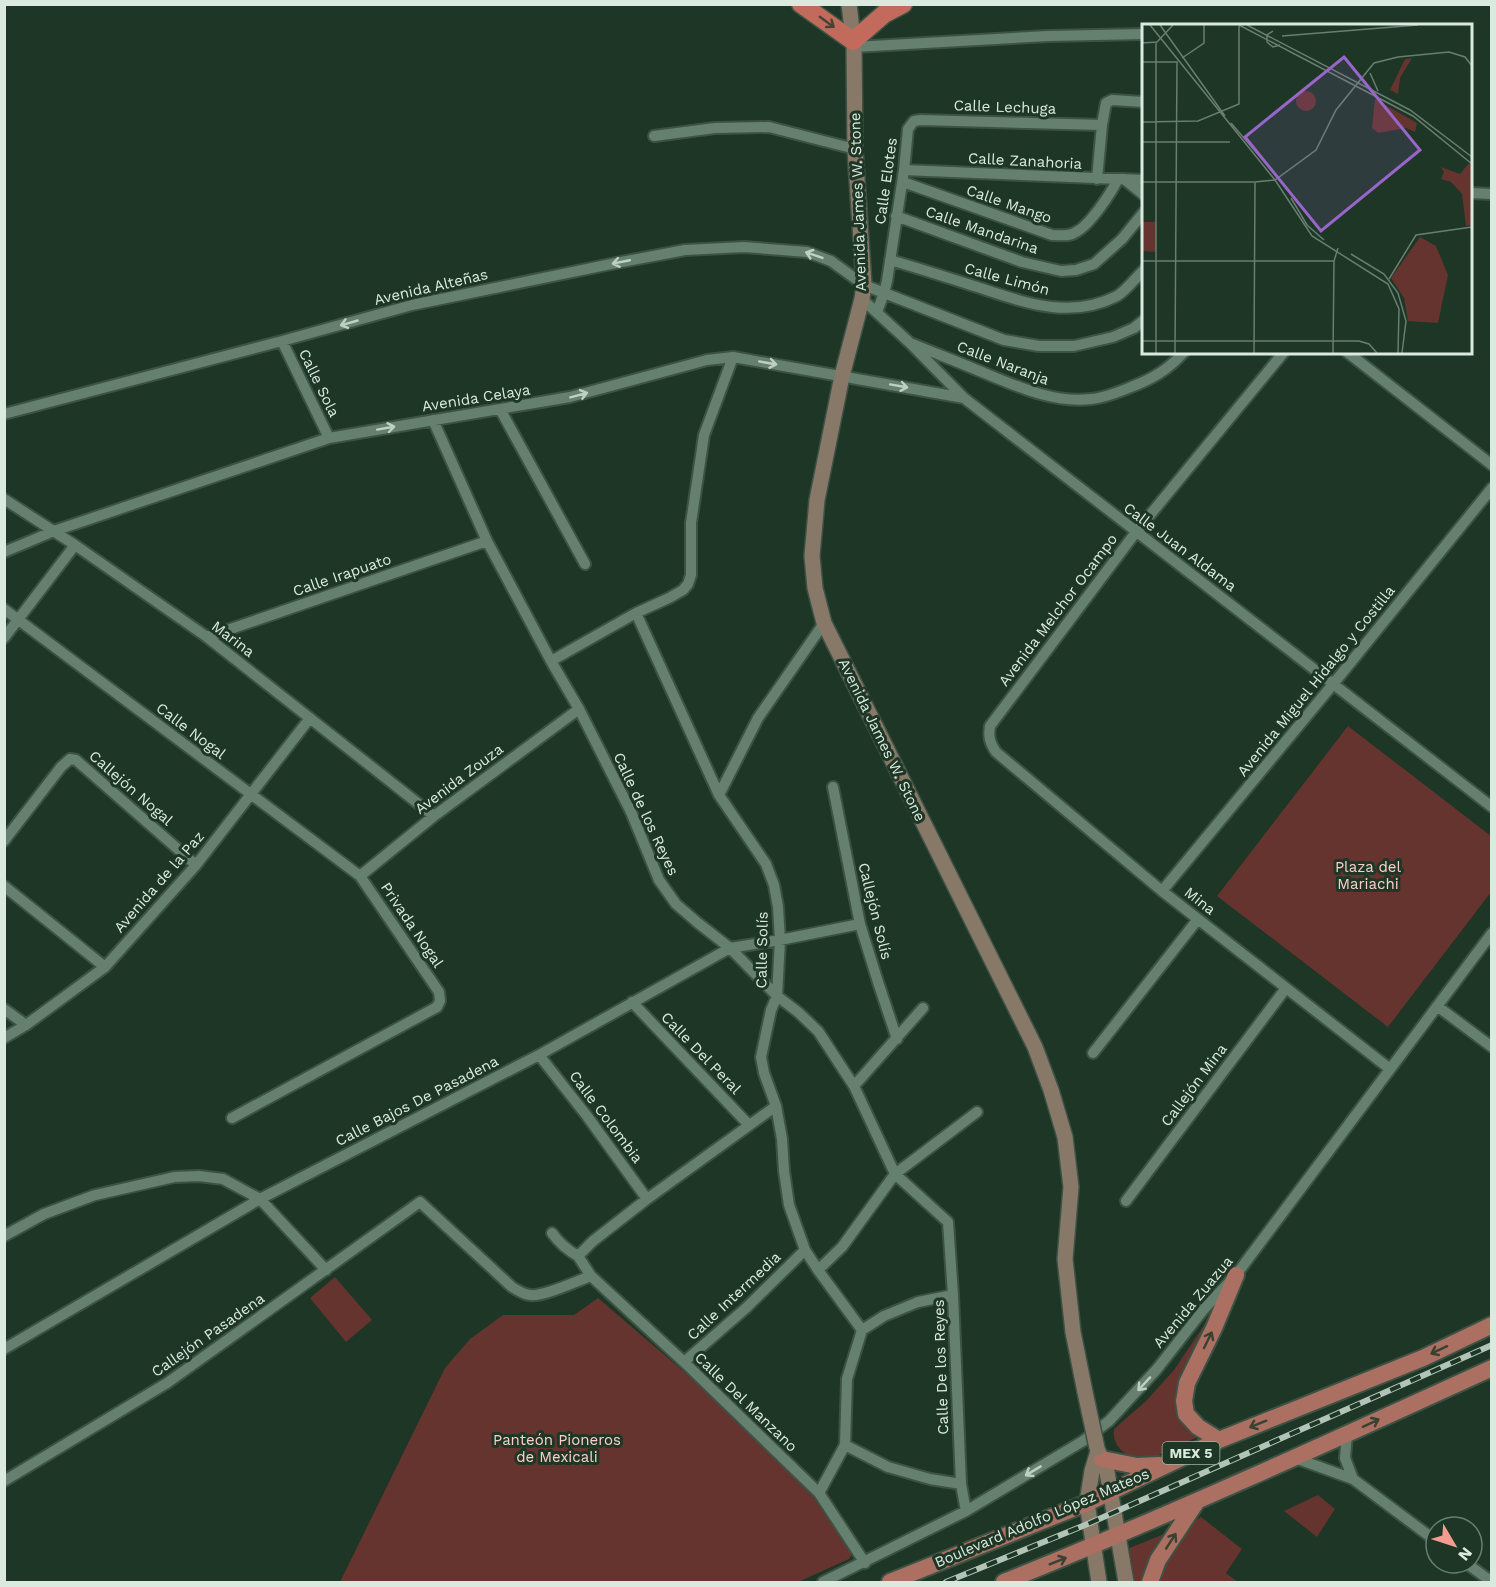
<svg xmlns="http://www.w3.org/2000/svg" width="1496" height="1587" font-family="'Work Sans',sans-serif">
	<rect width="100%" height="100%" fill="#1d3626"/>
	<path fill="#65342e" d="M1348 726 1491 836V892L1388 1027 1217 896Z
		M335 1277 372 1320 346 1342 310 1298Z
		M598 1298 710 1394 815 1495 853 1552 849 1559 798 1582H340L445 1368 470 1339 503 1315H574Z
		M1213 1312C1203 1333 1171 1386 1176 1407 1178 1419 1190 1428 1199 1436 1179 1446 1140 1471 1121 1450 1115 1444 1113 1437 1114 1429L1146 1401 1174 1370Z
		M1318 1495 1335 1509 1317 1537 1284 1511Z
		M1201 1517 1242 1549 1226 1573 1238 1582H1157L1162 1568 1190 1523Z
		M1169 1532 1143 1582H1134L1127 1549Z"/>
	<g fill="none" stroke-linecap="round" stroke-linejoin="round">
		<g stroke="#3d5245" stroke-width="14">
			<path id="minor" d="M854 47 1048 36 1144 34
				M654 136 715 128 769 127 855 149
				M904 170 1144 180
				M1097 179 1102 125 1106 103 1112 100 1144 102
				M1124 179 1144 195
				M903 182 1052 235C1060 235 1069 237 1076 232 1090 225 1111 193 1118 179
				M1470 193 1492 194
				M896 216 1022 262 1061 271 1076 270 1094 264 1122 239 1144 212
				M890 260C918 268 946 277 974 286 1021 301 1068 321 1117 296 1127 290 1135 278 1144 270
				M862 299 910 343 964 398 1492 807
				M877 312 884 293 887 281 904 170 908 129 914 121 921 120 1102 125
				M282 341 329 438
				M913 344C934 353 956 361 977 370 1012 384 1052 404 1091 399 1104 398 1119 392 1131 387 1152 379 1168 370 1184 352
				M1284 352 1136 532 990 726C988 737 990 743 996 752L1162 891 1390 1069
				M1347 352 1492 465
				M500 409 585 564
				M4 414 282 341 412 305 616 263 685 250 744 247 807 252 831 261 864 285 1004 340 1039 346H1074L1113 337 1134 328 1144 320
				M433 420 487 541 551 661 579 709 631 812 659 880 676 904 698 923 730 948 777 996 798 1012 818 1031 854 1086 895 1174 948 1222 953 1295 961 1484 966 1511
				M4 499 75 545 207 637 434 816
				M4 552 54 531 329 438 570 397 707 360 733 357 964 398
				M4 609 360 876 439 992 440 1001 437 1007 232 1118
				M636 613 719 795 766 864 774 885 778 907 780 940 777 996 771 1010 761 1057 764 1073 776 1106 782 1139 784 1171 789 1205 805 1250 818 1270 862 1330
				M207 637 487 541
				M4 638 75 545
				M551 661 636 613 669 598 683 590 688 584 691 575V523L704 435 733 357
				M833 787 860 924 878 982 897 1039
				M719 795 758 718 824 623
				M4 841 61 767 70 759 76 760 196 865
				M360 876 434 816 579 709
				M4 886 105 967
				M1162 891 1334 683 1492 488
				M632 1002 749 1125
				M1437 1006 1492 1047
				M4 1009 26 1025
				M4 1038 26 1025 105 967 196 865 310 718
				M1093 1053 1198 919
				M539 1055 587 1116 647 1199
				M854 1086 923 1008
				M1126 1201 1286 988
				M552 1233C560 1244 567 1250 578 1256
				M4 1236 44 1214 95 1195 174 1177 199 1176 223 1179 260 1199 326 1270
				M578 1256 591 1276 684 1362 819 1493 865 1563
				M578 1256 593 1241 647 1199 776 1106
				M818 1270 842 1247 895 1174 977 1112
				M4 1349 260 1199 539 1055 730 948 780 940 860 924
				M684 1362 746 1308 805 1250
				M1347 1434 1345 1458 1353 1479
				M845 1445 888 1467 930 1479 961 1484
				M1295 1458 1353 1479 1436 1541
				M4 1481 167 1383 420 1202 512 1287C517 1290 523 1294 530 1295 543 1297 577 1281 591 1276
				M819 1493 845 1445 847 1379 862 1330 884 1316 918 1302 953 1295
				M1466 1563 1492 1582
				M823 1582 966 1511 1083 1441 1109 1421 1157 1369 1204 1309 1236 1275 1492 933"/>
		</g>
		<g stroke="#3d5245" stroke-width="18">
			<path id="secondary" d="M849 4 854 47 855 149 864 285 862 299 842 376 817 500 812 556 815 588 824 623 1035 1047 1051 1090 1065 1137 1071 1187 1065 1259 1073 1332 1085 1392
				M1098 1451 1107 1472 1126 1582
				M1098 1451 1092 1471 1087 1503 1099 1582"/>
		</g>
		<g stroke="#3d5245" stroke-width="20">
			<path id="primary" d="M1219 1440 1198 1427 1186 1414 1184 1401 1187 1383 1214 1328 1236 1275
				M1102 1459 1137 1466 1159 1465
				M890 1582 1087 1503 1219 1440 1423 1358 1492 1325
				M1004 1582C1168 1516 1330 1442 1492 1368
				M1150 1582 1158 1560 1197 1501"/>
		</g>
		<g stroke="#3d5245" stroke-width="21">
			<path id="trunk" d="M801 4 853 41 884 14 903 4"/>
		</g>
		<use href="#minor" stroke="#65806e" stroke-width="10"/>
		<use href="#secondary" stroke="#887868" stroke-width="15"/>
		<use href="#primary" stroke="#ab7061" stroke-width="16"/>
		<use href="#trunk" stroke="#c26b5d" stroke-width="18"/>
		<g stroke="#b2c3b7" stroke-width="6">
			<path id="rail" d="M946 1582 1090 1523 1492 1345"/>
		</g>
		<use href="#rail" stroke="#1d3626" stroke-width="4" stroke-dasharray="11" stroke-linecap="butt"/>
		<g stroke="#3d5245" stroke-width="18" stroke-linecap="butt">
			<path id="secondary-bridge" d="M1085 1392 1097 1448"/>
		</g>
		<use href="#secondary-bridge" stroke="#887868" stroke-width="15"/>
	</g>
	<defs><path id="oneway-shaft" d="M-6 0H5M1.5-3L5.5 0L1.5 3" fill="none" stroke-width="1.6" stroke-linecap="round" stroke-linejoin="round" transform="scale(1.5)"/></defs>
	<use stroke="#464334" href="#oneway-shaft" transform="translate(827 22) rotate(36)"/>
	<g stroke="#bed0c3">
		<use href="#oneway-shaft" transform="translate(814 255) rotate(-161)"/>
		<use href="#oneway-shaft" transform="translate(621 262) rotate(169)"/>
		<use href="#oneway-shaft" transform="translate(349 323) rotate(164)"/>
		<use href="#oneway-shaft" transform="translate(768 363) rotate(10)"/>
		<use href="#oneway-shaft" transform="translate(899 386) rotate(10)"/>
		<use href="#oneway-shaft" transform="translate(579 395) rotate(-15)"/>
		<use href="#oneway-shaft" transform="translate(386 428) rotate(-10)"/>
		<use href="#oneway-shaft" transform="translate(1144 1384) rotate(133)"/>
		<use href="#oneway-shaft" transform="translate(1033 1471) rotate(149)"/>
	</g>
	<g stroke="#394232">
		<use href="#oneway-shaft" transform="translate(1208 1340) rotate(-64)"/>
		<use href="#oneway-shaft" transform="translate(1439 1350) rotate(155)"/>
		<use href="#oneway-shaft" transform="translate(1371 1423) rotate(-25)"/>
		<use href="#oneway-shaft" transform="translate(1258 1424) rotate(158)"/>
		<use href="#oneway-shaft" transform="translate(1171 1541) rotate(-57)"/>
		<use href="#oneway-shaft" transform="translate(1058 1561) rotate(-22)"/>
	</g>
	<g text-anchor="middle" stroke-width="6" stroke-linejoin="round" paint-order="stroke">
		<rect fill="#1d3626" stroke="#a2b4a8" stroke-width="1.5" x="1162.5" y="1442" width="57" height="22" rx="4.5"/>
		<g font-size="14" font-weight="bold" fill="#dbeadf">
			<text x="1191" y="1458">MEX 5</text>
		</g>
		<g font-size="15" fill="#dbeadf" stroke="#1d3626">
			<text transform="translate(1005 107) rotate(2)" y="5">Calle Lechuga</text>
			<text transform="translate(1025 161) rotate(3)" y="5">Calle Zanahoria</text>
			<text transform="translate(886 181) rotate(-82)" y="5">Calle Elotes</text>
			<text transform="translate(858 202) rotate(-92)" y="5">Avenida James W. Stone</text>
			<text transform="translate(1009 204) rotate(19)" y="5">Calle Mango</text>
			<text transform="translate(982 230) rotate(19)" y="5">Calle Mandarina</text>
			<text transform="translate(1007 279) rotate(15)" y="5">Calle Limón</text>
			<text transform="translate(431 287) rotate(-13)" y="5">Avenida Alteñas</text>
			<text transform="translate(1003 363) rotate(21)" y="5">Calle Naranja</text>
			<text transform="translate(319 383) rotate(64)" y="5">Calle Sola</text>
			<text transform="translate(476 398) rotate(-9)" y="5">Avenida Celaya</text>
			<text transform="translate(1180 547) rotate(37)" y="5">Calle Juan Aldama</text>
			<text transform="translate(342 575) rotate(-19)" y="5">Calle Irapuato</text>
			<text transform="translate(1058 610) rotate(-53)" y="5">Avenida Melchor Ocampo</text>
			<text transform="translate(233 639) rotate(37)" y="5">Marina</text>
			<text transform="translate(1316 681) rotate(-51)" y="5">Avenida Miguel Hidalgo y Costilla</text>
			<text transform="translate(191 731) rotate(37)" y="5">Calle Nogal</text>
			<text transform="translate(882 740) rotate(64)" y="5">Avenida James W. Stone</text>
			<text transform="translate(459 779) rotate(-37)" y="5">Avenida Zouza</text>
			<text transform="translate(131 788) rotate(41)" y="5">Callejón Nogal</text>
			<text transform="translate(646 814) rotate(65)" y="5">Calle de los Reyes</text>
			<text transform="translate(159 882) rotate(-49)" y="5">Avenida de la Paz</text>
			<text transform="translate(1200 901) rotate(38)" y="5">Mina</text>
			<text transform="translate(875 911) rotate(76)" y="5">Callejón Solís</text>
			<text transform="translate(412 925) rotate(56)" y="5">Privada Nogal</text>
			<text transform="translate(762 950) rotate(-89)" y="5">Calle Solís</text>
			<text transform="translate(701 1053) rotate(46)" y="5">Calle Del Peral</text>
			<text transform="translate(1194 1085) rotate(-53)" y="5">Callejón Mina</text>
			<text transform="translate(417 1101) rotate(-27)" y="5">Calle Bajos De Pasadena</text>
			<text transform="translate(606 1117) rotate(53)" y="5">Calle Colombia</text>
			<text transform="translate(734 1296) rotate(-43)" y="5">Calle Intermedia</text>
			<text transform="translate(1193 1302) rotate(-50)" y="5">Avenida Zuazua</text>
			<text transform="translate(208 1335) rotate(-35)" y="5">Callejón Pasadena</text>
			<text transform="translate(941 1367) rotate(-92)" y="5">Calle De los Reyes</text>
			<text transform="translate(746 1402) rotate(44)" y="5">Calle Del Manzano</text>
			<text transform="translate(1042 1518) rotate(-23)" y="5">Boulevard Adolfo López Mateos</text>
		</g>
		<g font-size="15" fill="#fecfc8" stroke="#1d3626">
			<text x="1368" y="872">Plaza del<tspan x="1368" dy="17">Mariachi</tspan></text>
			<text x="557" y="1445">Panteón Pioneros<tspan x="557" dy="17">de Mexicali</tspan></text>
		</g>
	</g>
	<g transform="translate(1142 24)">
		<rect width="330" height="330" fill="#1d3626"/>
		<path d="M270 34 258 54 256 70 248 66 263 35ZM154 77a10 10 0 1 1 20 0a10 10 0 1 1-20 0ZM233 75 275 99 273 108 264 104 236 109 230 104ZM327 139 330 143V201L324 202 320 170 309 158 299 155 302 148 299 143 318 150ZM0 198H14V228L0 227ZM278 213 294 222 306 251 296 299 266 297 262 274 249 254Z" fill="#65342e"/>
		<path fill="none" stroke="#697e70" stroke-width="1.5" d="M8 1 133 156 170 212 246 260 257 285 256 329M18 1 83 92M97 1 271 92 330 140M105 1 268 86 330 133M131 7 125 11V18L131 23 138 21M140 12 276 1M0 19 15 18 31 1M40 34 62 19V1M0 38H34M228 49 236 67M0 98 56 97 97 80V2M89 99 132 149M0 118H88M0 158H112M149 174 165 201 182 216M209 230 242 250 256 269 264 297 260 329M0 237H192M247 255 274 211 330 203M0 317H217L227 320 235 329M14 329V18M33 329 35 37M112 329 113 158 133 156 174 126 194 86 232 39 256 33 307 28 323 33 330 42M191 329 192 237 196 224"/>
		<path fill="#9865c9" fill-opacity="0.15" stroke="#9865c9" stroke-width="3" d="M202 33 278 126 179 207 103 113Z"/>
		<rect width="330" height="330" fill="none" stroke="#dbeadf" stroke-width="3"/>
	</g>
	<rect width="1496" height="1587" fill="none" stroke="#dbeadf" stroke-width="12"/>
	<g transform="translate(1454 1545) rotate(129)"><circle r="28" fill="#1d3626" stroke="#697e70" stroke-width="1.5"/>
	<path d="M0-4.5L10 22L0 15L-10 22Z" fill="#f59c90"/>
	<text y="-9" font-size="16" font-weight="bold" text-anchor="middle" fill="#dbeadf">N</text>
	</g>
</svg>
